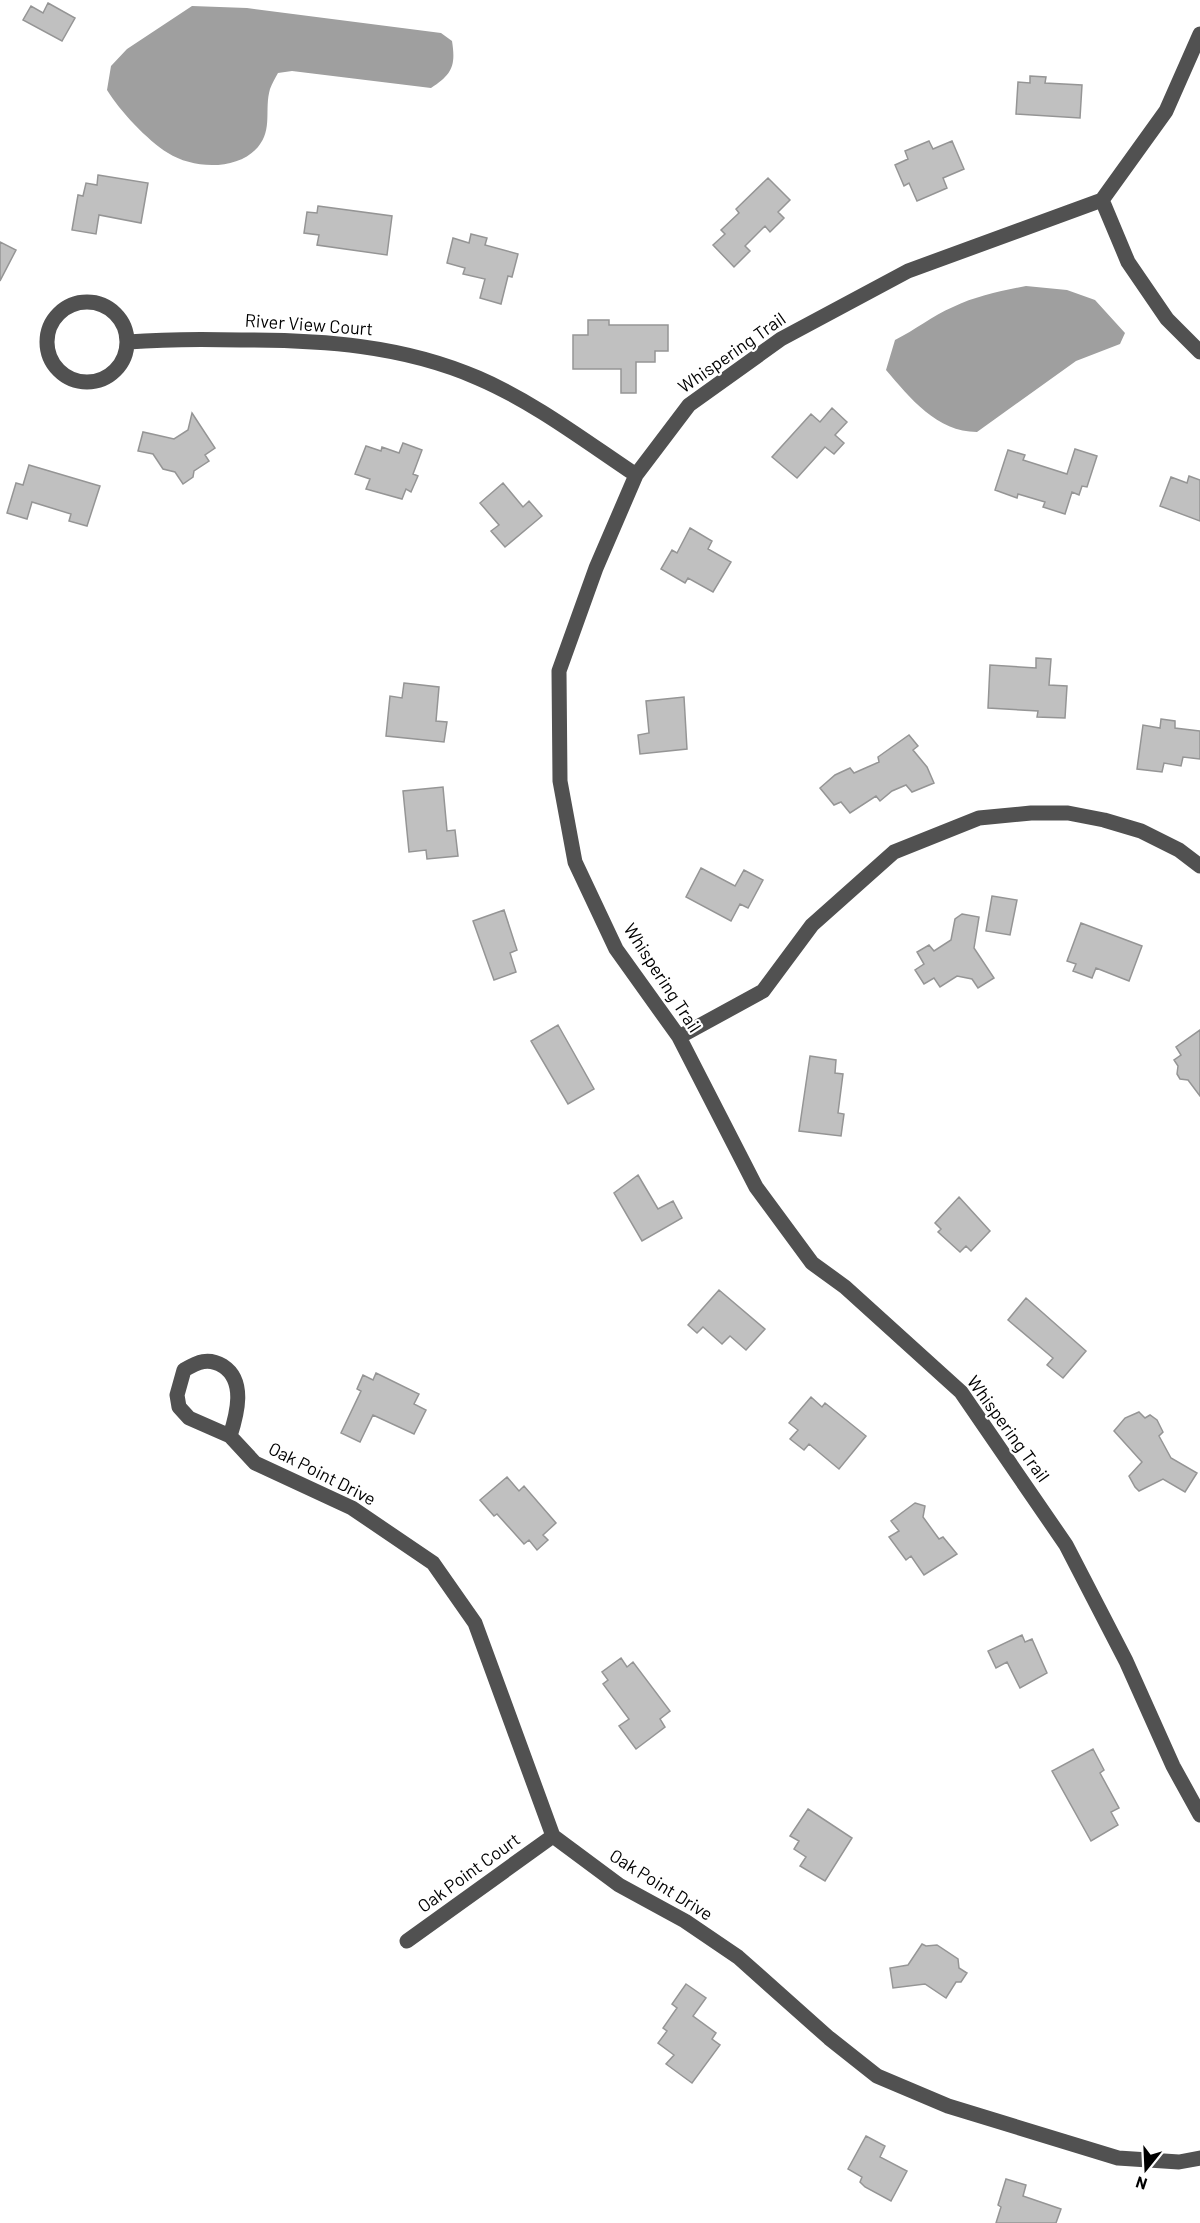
<svg xmlns="http://www.w3.org/2000/svg" width="1200" height="2223" font-family="Barlow,sans-serif">
	<rect width="100%" height="100%" fill="#fff"/>
	<path fill="#9f9f9f" d="M192 6 247 8 441 33 452 41C456 66 452 74 431 88L292 71 278 73C275 78 272 84 270 89 264 110 273 129 258 147 237 171 193 169 168 153 147 140 120 111 107 90L111 66 127 49Z
		M1026 286 1067 290 1095 300 1125 333 1120 344 1076 361 977 432C937 432 910 398 886 370L895 340C915 330 932 316 953 307 976 296 1001 291 1026 286Z"/>
	<path fill="#c0c0c0" stroke="#959595" stroke-width="1.5" d="M48 3 75 18 62 41 23 20 31 6 43 13Z
		M1030 76 1046 77 1045 83 1082 85 1080 118 1016 114 1018 82 1030 83Z
		M929 141 933 149 952 141 964 169 943 178 947 188 917 201 909 183 904 186 895 165 908 159 905 151Z
		M98 175 148 183 141 223 99 215 96 234 72 230 78 195 83 196 86 183 97 185Z
		M768 178 790 200 778 212 784 218 770 232 765 226 745 246 750 251 734 267 713 245 725 234 721 230 739 213 736 209Z
		M318 206 392 216 387 255 317 245 319 235 304 233 307 212 317 213Z
		M471 234 487 238 485 245 518 254 512 277 508 276 501 304 480 298 485 279 463 274 465 268 447 263 453 238 469 243Z
		M0 242 16 250 0 281Z
		M588 320H609V325H668V351H655V362H636V393H621V369H573V335H588Z
		M832 408 847 422 835 435 844 443 834 454 825 447 797 478 772 457 811 414 820 422Z
		M192 413 215 448 205 455 209 461 194 471 193 477 183 484 175 472 163 469 153 454 138 451 143 432 174 439 188 430Z
		M403 443 422 450 413 474 418 476 411 492 406 489 402 499 366 489 370 479 355 474 366 446 381 451 382 447 399 453Z
		M1075 449 1097 456 1087 487 1082 486 1079 495 1072 492 1065 514 1043 507 1045 502 1018 494 1017 498 995 490 1008 450 1025 455 1023 460 1067 474Z
		M29 465 100 486 87 526 69 521 71 514 32 502 27 519 7 513 16 483 23 485Z
		M1189 476 1200 480V521L1160 506 1171 477 1187 483Z
		M503 483 523 507 529 501 542 516 505 547 491 531 499 525 480 503Z
		M690 528 712 541 708 549 731 562 713 592 688 578 685 583 661 569 672 550 677 553Z
		M1036 658 1051 659 1049 685 1067 686 1065 718 1037 717 1038 711 988 708 990 665 1036 668Z
		M404 683 439 687 436 721 447 722 444 742 386 736 390 696 402 698Z
		M684 697 687 749 640 754 638 735 649 733 646 701Z
		M1161 719 1175 721V728L1200 731V759L1183 757 1181 766 1164 763 1162 772 1137 769 1143 725 1160 728Z
		M909 735 918 746 913 750 927 767 934 783 912 792 906 785 892 791 880 801 876 796 850 813 841 802 834 805 820 788 835 775 850 768 854 773 879 762 878 757Z
		M443 787 447 831 455 830 458 856 427 859 426 850 409 852 403 791Z
		M701 868 735 886 744 870 763 880 748 908 740 904 731 921 686 897Z
		M992 896 1017 900 1010 935 986 931Z
		M504 910 517 950 510 953 516 972 494 980 473 921Z
		M962 914 979 917 974 948 994 978 978 988 972 979 957 976 940 987 934 978 924 984 915 970 924 964 917 952 929 945 934 951 951 940 955 919Z
		M1081 923 1142 946 1129 981 1096 968 1092 978 1073 971 1076 964 1067 961Z
		M558 1025 594 1089 568 1104 531 1041Z
		M1200 1030V1096L1188 1080 1180 1079 1177 1074 1178 1066 1174 1060 1181 1055 1176 1047Z
		M810 1056 836 1060 835 1073 843 1074 838 1113 844 1114 841 1136 799 1131Z
		M638 1175 658 1209 673 1201 682 1218 642 1241 614 1193Z
		M959 1197 990 1231 971 1251 966 1246 960 1252 938 1232 941 1229 935 1223Z
		M719 1290 765 1329 746 1350 730 1336 722 1344 703 1327 697 1333 688 1325Z
		M1026 1298 1086 1351 1063 1378 1047 1365 1053 1358 1008 1320Z
		M376 1373 419 1394 414 1404 426 1410 414 1434 373 1415 360 1442 341 1433 361 1391 357 1389 363 1375 373 1380Z
		M811 1397 822 1407 825 1403 866 1436 839 1469 809 1444 804 1450 790 1439 798 1430 789 1423Z
		M1139 1412 1145 1418 1150 1415 1157 1420 1163 1432 1159 1436 1171 1458 1197 1473 1185 1492 1163 1479 1139 1491 1135 1487 1129 1476 1142 1462 1114 1431 1125 1418Z
		M507 1477 519 1491 524 1486 556 1523 543 1535 548 1540 537 1550 529 1540 524 1544 497 1514 494 1516 480 1500Z
		M915 1503 925 1506 923 1517 939 1539 943 1537 957 1554 924 1575 911 1556 906 1560 889 1537 899 1531 891 1521Z
		M1022 1635 1025 1642 1032 1639 1047 1673 1020 1688 1007 1662 996 1668 988 1651Z
		M621 1658 627 1667 633 1662 670 1711 660 1719 665 1727 636 1749 619 1726 629 1719 603 1684 608 1680 602 1672Z
		M1093 1749 1104 1770 1100 1773 1119 1808 1111 1812 1118 1825 1091 1841 1052 1771Z
		M808 1809 852 1838 825 1881 800 1866 806 1857 794 1849 799 1841 790 1836Z
		M922 1944 926 1946 937 1945 958 1959 959 1968 967 1973 961 1982H956L946 1998 925 1984 893 1988 890 1968 908 1965Z
		M686 1984 706 1998 693 2016 716 2033 712 2039 720 2045 692 2083 666 2064 674 2055 658 2043 667 2031 663 2028 677 2008 672 2004Z
		M866 2136 885 2146 880 2157 907 2171 891 2201 865 2187 860 2182 862 2177 848 2169Z
		M1006 2179 1026 2185 1023 2196 1061 2209 1056 2223H996L1001 2207 998 2205Z"/>
	<g fill="none" stroke-linecap="round" stroke-linejoin="round">
		<path stroke="#515151" stroke-width="15" d="M1200 34 1166 111 1102 200 908 271 781 339 689 405 636 475 596 568 559 671 560 781 575 862 616 949 679 1037 756 1187 812 1263 845 1287 961 1392 1066 1545 1126 1661 1173 1766 1200 1815
			M1102 200 1128 262 1167 319 1200 352
			M47 342a40 40 0 1 1 80 0a40 40 0 1 1-80 0Z
			M128 342C166 339 203 339 241 340 322 340 402 345 478 378 534 402 585 441 636 475
			M679 1037 763 991 812 925 894 852 979 818 1031 813H1068L1104 820 1141 831 1179 850 1200 866
			M230 1436C237 1414 246 1381 223 1366 208 1357 198 1362 184 1370L177 1395 179 1407 189 1418 230 1436 255 1463 352 1508 433 1563 475 1623 553 1836 619 1885 685 1921 738 1957 829 2038 877 2076 948 2106 1118 2158 1179 2162 1200 2158
			M407 1941 553 1836"/>
	</g>
	<g text-anchor="middle" stroke-width="4.5" stroke-linejoin="round" paint-order="stroke">
		<g font-size="18" fill="#000" stroke="#fff">
			<text transform="translate(309 325) rotate(4)" y="6">River View Court</text>
			<text transform="translate(732 353) rotate(-35)" y="6">Whispering Trail</text>
			<text transform="translate(662 978) rotate(57)" y="6">Whispering Trail</text>
			<text transform="translate(1008 1429) rotate(54)" y="6">Whispering Trail</text>
			<text transform="translate(322 1474) rotate(27)" y="6">Oak Point Drive</text>
			<text transform="translate(469 1873) rotate(-36)" y="6">Oak Point Court</text>
			<text transform="translate(661 1885) rotate(32)" y="6">Oak Point Drive</text>
		</g>
	</g>
	<g transform="translate(1146 2169) rotate(198)" stroke="#ffffff" stroke-width="4.5" paint-order="stroke">
	<path d="M0-4.5L10 22L0 15L-10 22Z" fill="#000000"/>
	<text y="-9" font-size="16" font-weight="bold" text-anchor="middle" fill="#000000">N</text>
	</g>
</svg>
